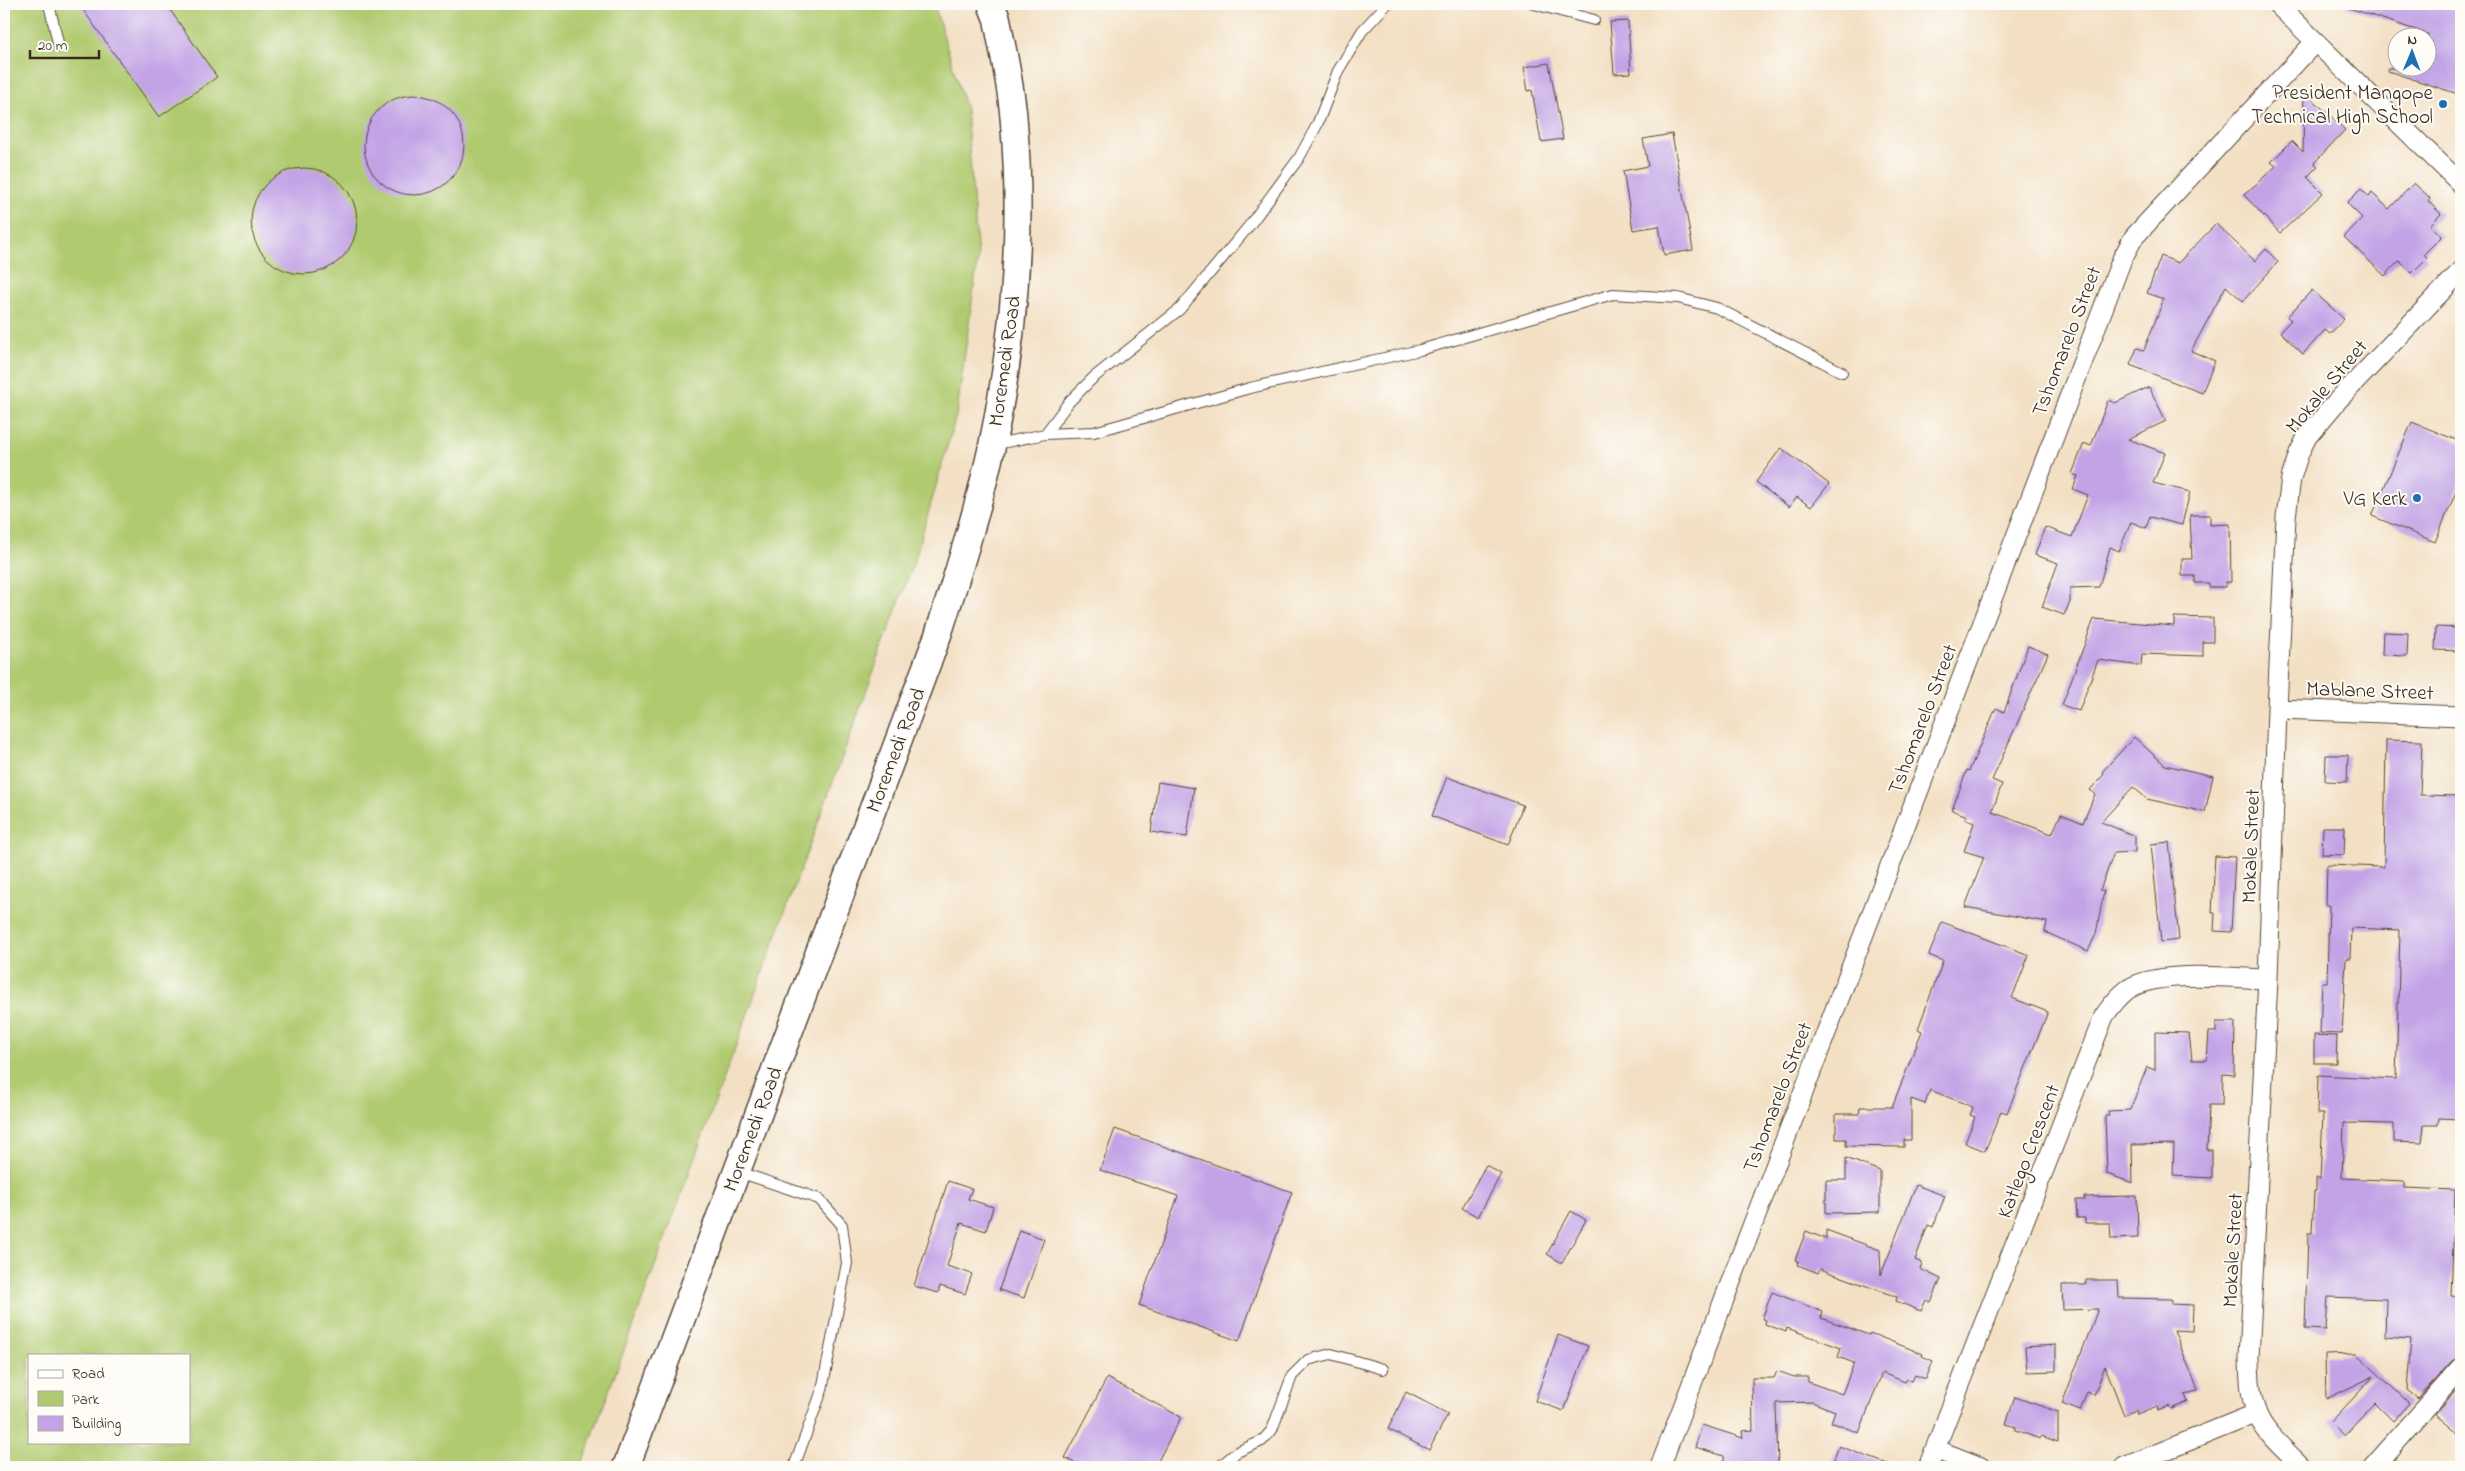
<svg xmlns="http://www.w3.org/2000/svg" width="2465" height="1471" font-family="'Indie Flower',sans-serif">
	<rect width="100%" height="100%" fill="#fdfcf7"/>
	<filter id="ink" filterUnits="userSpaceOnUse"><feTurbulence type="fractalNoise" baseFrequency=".02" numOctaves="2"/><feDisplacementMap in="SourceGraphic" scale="10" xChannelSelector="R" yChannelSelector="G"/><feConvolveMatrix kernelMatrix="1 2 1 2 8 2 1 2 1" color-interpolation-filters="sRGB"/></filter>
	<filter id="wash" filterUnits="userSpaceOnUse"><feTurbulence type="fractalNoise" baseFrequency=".0096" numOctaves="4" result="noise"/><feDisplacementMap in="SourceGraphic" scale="20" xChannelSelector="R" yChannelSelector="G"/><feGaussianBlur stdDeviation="1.12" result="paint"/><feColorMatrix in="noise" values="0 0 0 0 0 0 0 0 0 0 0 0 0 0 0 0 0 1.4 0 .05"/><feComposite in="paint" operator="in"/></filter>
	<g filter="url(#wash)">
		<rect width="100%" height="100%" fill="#f3e0c4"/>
		<path fill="#b0ca70" stroke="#767a47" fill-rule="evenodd" d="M4 4H934L966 110 978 257 957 412 916 556 581 1467H4ZM29 1355H189V1442H29Z"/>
		<g id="blocks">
			<path fill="#c2a4e6" d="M79 4H166L217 77 159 117Z
				M2347 4H2449L2461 8V95L2388 71 2389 68H2428V34L2346 7Z
				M1628 21 1631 73 1614 74 1610 22Z
				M1549 63 1563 139 1541 142 1532 90 1528 91 1524 67Z
				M2304 91 2345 130 2314 163 2318 166 2307 177 2323 193 2280 233 2244 195 2276 166 2271 162 2292 141 2303 152Z
				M364 145a50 50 0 1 1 100 0a50 50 0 1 1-100 0Z
				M1672 134 1693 250 1664 255 1659 226 1633 230 1623 171 1648 166 1643 139Z
				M251 221a53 53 0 1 1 106 0a53 53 0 1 1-106 0Z
				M2414 183 2430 198 2428 201 2441 214 2430 225 2442 236 2424 254 2427 258 2412 273 2399 261 2385 276 2344 237 2362 218 2347 203 2361 189 2369 197 2372 193 2389 209Z
				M2216 224 2255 261 2266 249 2278 262 2243 301 2226 286 2191 351 2215 361 2202 393 2130 365 2137 348 2144 350 2161 306 2163 299 2147 293 2161 256 2178 263Z
				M2312 290 2344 319 2330 334 2325 330 2303 354 2280 332 2291 320 2287 317Z
				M2149 387 2166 421 2128 439 2165 453 2153 483 2190 492 2182 525 2150 517 2146 528 2131 522 2119 551 2110 547 2099 587 2070 588V602L2064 615 2042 607 2058 563 2035 555 2045 527 2072 537 2088 495 2073 489 2078 476 2072 474 2084 443 2091 446 2108 400 2115 403Z
				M2412 422 2461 442V480L2435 542 2372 516Z
				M1781 448 1829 484 1811 507 1797 497 1789 507 1756 482Z
				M2190 515H2210V525L2230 524 2231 582H2226V587H2209V583H2195V576H2182V559H2192Z
				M2174 617 2213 618V642H2203V656L2142 654 2141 666 2098 660 2079 711 2062 705 2094 619 2174 626Z
				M2436 627 2461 628 2460 651 2435 650Z
				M2383 632 2408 633 2407 656 2382 655Z
				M2028 646 2048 654 1992 780 2002 784 1992 812 2052 834 2061 814 2083 823 2095 794 2090 790 2104 774 2102 772 2134 737 2165 765 2213 776 2205 812 2147 799 2133 787 2101 822 2135 836V852L2114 853 2100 890 2104 891 2096 934 2088 951 2045 932 2047 922 1965 907 1984 857 1964 851 1974 823 1965 819 1967 816 1952 810 1967 770 1969 771 1996 708 2004 712Z
				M2386 740 2422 741 2420 795 2461 796V1119L2439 1118 2438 1125H2424L2422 1143 2394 1142V1124L2344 1123 2342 1178 2404 1181V1188L2455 1190 2451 1296 2461 1297V1357L2453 1361 2418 1399 2407 1390 2411 1339 2385 1337 2386 1299 2328 1297 2326 1330 2305 1329 2308 1233H2312L2314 1191H2316V1178L2320 1179 2323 1114H2317L2318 1075 2396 1079 2400 930 2351 928 2350 958H2346L2342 1034 2320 1033 2322 983H2327L2329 905H2326L2327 865 2384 867Z
				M2326 755H2348L2347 782 2325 781Z
				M1447 777 1523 805 1508 845 1432 816Z
				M1158 782 1194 788 1187 837 1151 832Z
				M2323 827H2345L2344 855 2322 854Z
				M2169 842 2179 940 2161 942 2151 844Z
				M2215 856 2235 857 2231 932 2214 931 2215 913H2212Z
				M1942 922 2029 955 2012 998 2048 1012 2007 1113 2001 1111 1985 1151 1965 1143 1975 1117 1970 1115 1973 1107 1930 1090 1925 1104 1911 1099V1140H1904V1147L1846 1146V1139H1836V1114H1859L1860 1107H1892L1922 1031 1918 1029 1943 961 1929 955Z
				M2216 1022H2235L2234 1075 2223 1074 2222 1105H2209L2207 1150H2212V1178L2173 1176 2174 1144 2132 1145 2133 1183 2107 1174 2105 1116H2109L2108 1111 2130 1110 2147 1067 2155 1070V1032L2189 1033 2192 1060H2207L2209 1032H2216Z
				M2314 1035 2337 1036 2336 1063H2314Z
				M1115 1129 1292 1192 1239 1341 1139 1305 1178 1196 1100 1170Z
				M1846 1158 1880 1171V1212L1826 1213V1180H1846Z
				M1486 1165 1501 1174 1478 1217 1462 1208Z
				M948 1181 972 1189 968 1199 993 1207 986 1231 961 1223 947 1266 972 1274 965 1294 940 1286 938 1293 914 1286Z
				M1916 1185 1945 1196 1933 1227 1928 1225 1915 1260 1922 1263 1920 1269 1941 1279 1931 1302 1926 1300 1921 1311 1896 1301 1897 1297 1820 1269 1818 1273 1798 1265 1799 1262 1795 1260 1806 1231 1826 1239V1230L1880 1250 1881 1275Z
				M2137 1196 2138 1238 2111 1239 2110 1223H2085V1218H2077L2076 1200H2085L2084 1197Z
				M1571 1211 1586 1220 1562 1263 1547 1254Z
				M1019 1230 1044 1239 1024 1298 999 1290Z
				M2086 1280H2118L2119 1298 2171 1299V1304L2193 1305 2192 1331 2174 1330 2198 1390 2185 1395 2188 1402 2171 1409 2169 1406 2158 1411 2157 1406 2137 1414 2136 1410 2124 1415 2105 1366 2094 1395 2087 1392 2080 1411 2062 1404 2098 1309 2063 1310 2062 1285H2086Z
				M1772 1292 1823 1312 1821 1318 1869 1335 1870 1333 1923 1354 1922 1356 1933 1361 1926 1379 1915 1375 1912 1381 1907 1379 1905 1382 1882 1373 1859 1433 1831 1422 1835 1411 1812 1402 1776 1403 1778 1467H1752V1464L1724 1465V1456L1695 1447 1702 1425 1743 1438 1742 1431 1753 1430 1752 1378H1774L1777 1371 1794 1377H1808V1382L1842 1394 1854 1363 1838 1357 1841 1348 1787 1328 1786 1332 1765 1324 1766 1320 1762 1319Z
				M1558 1335 1588 1346 1564 1411 1535 1401Z
				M2056 1345V1371L2027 1372 2025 1347Z
				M2357 1354 2409 1403 2393 1421 2375 1403 2344 1436 2330 1423 2374 1376 2326 1399 2325 1355Z
				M1107 1378 1181 1417 1155 1467H1082L1065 1458Z
				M2461 1385V1436L2435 1414Z
				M1406 1392 1448 1414 1429 1450 1388 1429Z
				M2015 1397 2058 1412V1442L2041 1436 2040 1439 2015 1430 2016 1427 2006 1424Z
				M1839 1446 1890 1465V1467H1831Z"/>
		</g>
	</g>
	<g filter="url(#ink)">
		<use href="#blocks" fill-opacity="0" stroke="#574537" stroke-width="1"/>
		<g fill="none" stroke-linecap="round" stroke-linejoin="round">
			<g stroke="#574537" stroke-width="12">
				<path id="lane" d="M49 4 59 47
					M1534 4 1594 20
					M1045 434 1069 402 1093 378 1180 309 1249 226 1299 158 1317 125 1338 71 1362 31 1387 4
					M992 445 1045 434 1094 432 1250 388 1420 350 1613 294 1678 298 1717 308 1842 372
					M736 1171 819 1199 842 1225 847 1263 822 1390 794 1467
					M1219 1467 1237 1452 1262 1441 1272 1430 1292 1376 1308 1360 1331 1354 1383 1369"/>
			</g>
			<g stroke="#574537" stroke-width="21">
				<path id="street" d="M2277 4 2461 184
					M2277 709 2461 716
					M1935 1449 1981 1467
					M1660 1467 2122 259 2134 237 2315 42
					M1928 1467 2104 1016C2111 1006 2118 997 2127 990 2155 969 2233 978 2268 979
					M2124 1467 2255 1414
					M2302 1467C2260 1426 2250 1420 2249 1358L2268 979 2277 709 2286 517 2291 478 2299 453 2307 437 2338 400 2461 271
					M2373 1467 2461 1368"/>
			</g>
			<g stroke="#574537" stroke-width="29">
				<path id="secondary" d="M626 1467 938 635C958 573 978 510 992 446 1014 341 1023 230 1014 123 1012 88 1003 53 997 19L991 4"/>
			</g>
			<use href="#lane" stroke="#fff" stroke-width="10"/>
			<use href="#street" stroke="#fff" stroke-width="19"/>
			<use href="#secondary" stroke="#fff" stroke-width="26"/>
		</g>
	</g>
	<g fill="#1f6fb2" stroke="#fdfcf7" stroke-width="2">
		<circle cx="2443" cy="104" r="5"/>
		<circle cx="2417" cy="498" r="5"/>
	</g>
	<g text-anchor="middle" stroke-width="4" stroke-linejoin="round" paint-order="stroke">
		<g font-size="21" fill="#3b2a1e" stroke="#fdfcf7" text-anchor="end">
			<text x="2433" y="99">President Mangope<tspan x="2433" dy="24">Technical High School</tspan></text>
			<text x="2407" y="505">VG Kerk</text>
		</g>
		<g font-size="21" fill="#3b2a1e" stroke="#fdfcf7">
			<text transform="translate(2066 341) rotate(-69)" y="7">Tshomarelo Street</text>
			<text transform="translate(1004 361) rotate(-82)" y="7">Moremedi Road</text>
			<text transform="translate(2326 386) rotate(-50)" y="7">Mokale Street</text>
			<text transform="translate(2370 690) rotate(2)" y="7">Mablane Street</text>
			<text transform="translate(1922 719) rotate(-69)" y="7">Tshomarelo Street</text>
			<text transform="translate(895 750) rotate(-69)" y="7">Moremedi Road</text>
			<text transform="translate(2250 846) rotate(-88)" y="7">Mokale Street</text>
			<text transform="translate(1777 1097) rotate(-69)" y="7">Tshomarelo Street</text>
			<text transform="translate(752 1129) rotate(-69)" y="7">Moremedi Road</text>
			<text transform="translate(2028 1151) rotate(-69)" y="7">Katlego Crescent</text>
			<text transform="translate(2232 1250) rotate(-87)" y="7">Mokale Street</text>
		</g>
	</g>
	<rect width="2465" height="1471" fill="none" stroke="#fdfcf7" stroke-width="20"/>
	<rect x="28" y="1354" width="162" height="90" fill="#fdfcf7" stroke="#afa8a0"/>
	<rect x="38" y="1370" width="25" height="8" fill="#ffffff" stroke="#afa8a0"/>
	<text x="72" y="1378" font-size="15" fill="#3b2a1e">Road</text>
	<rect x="38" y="1391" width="25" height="15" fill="#b0ca70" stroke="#afa8a0"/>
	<text x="72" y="1404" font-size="15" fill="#3b2a1e">Park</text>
	<rect x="38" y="1416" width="25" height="15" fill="#c2a4e6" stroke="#afa8a0"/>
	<text x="72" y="1428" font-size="15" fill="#3b2a1e">Building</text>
	<g transform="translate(2412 52) rotate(1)"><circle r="24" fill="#fdfcf7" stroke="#afa8a0"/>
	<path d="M0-4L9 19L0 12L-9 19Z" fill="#1f6fb2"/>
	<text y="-8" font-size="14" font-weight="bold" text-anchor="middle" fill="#3b2a1e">N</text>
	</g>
	<path d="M30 50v8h69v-8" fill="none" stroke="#3b2a1e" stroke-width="2.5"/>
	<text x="38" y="50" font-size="15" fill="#3b2a1e" stroke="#fdfcf7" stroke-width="4" paint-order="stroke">20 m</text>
</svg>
